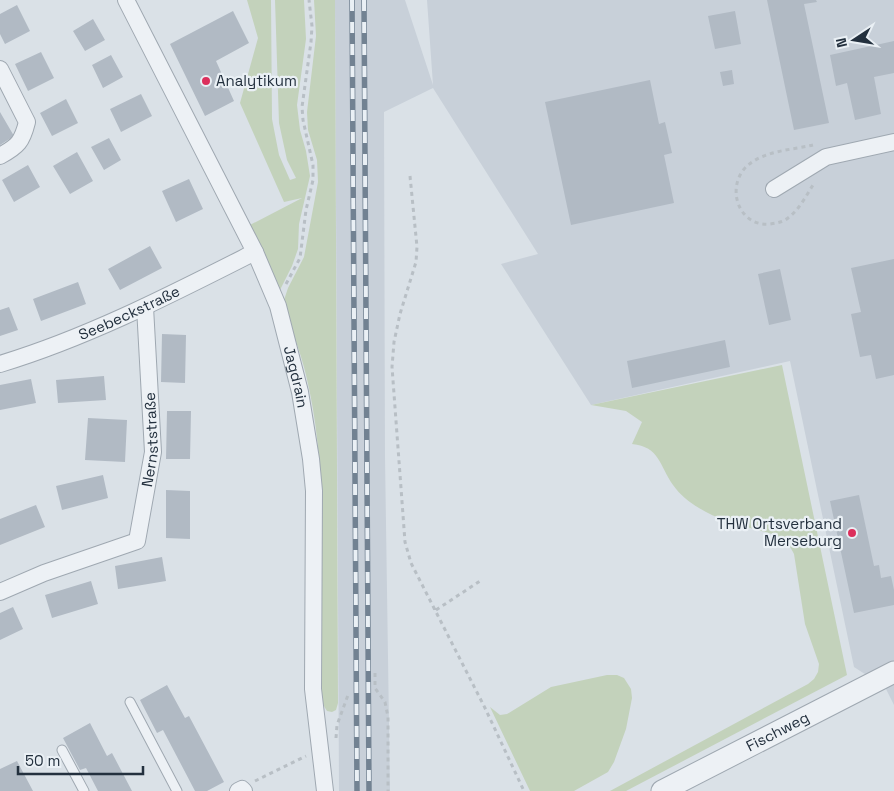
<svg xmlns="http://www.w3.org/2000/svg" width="894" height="791" font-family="'Space Grotesk',sans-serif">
	<rect width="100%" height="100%" fill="#dae1e7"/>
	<path fill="#c8d0d9" d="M335 0H405L433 85 427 0H894V705L885 687 854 667 790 361 591 405 501 264 538 254 433 88 384 112 385 457 390 791H339Z"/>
	<path fill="#c3d2bb" d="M247 0H271L272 119 279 155 290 180 296 178 287 160 279 123 275 0H304L306 39 297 105 300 130 306 151 310 176 299 224 298 249 292 266 280 290H276L248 226 302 198 284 202 240 103 258 38Z
		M314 0H335L338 703 336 710 332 712 327 711C313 692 319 648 320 625 322 541 326 457 306 375 301 353 292 331 284 310V300L288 288 304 257 318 182 317 160 308 130 307 112 316 36Z
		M782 365 847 675 626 791H610L808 684 814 679 818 672 819 664 805 624 794 554C791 548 788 543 782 539 775 534 765 532 757 530 737 524 716 519 699 508 689 502 680 495 673 485 659 465 660 447 632 444L642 422 626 411 591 405Z
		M607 675H617L624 678 631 689 632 698 626 729 614 762 608 772 574 791H530L490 707 500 715 507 714 551 687Z"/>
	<path fill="#b1bac4" d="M767 0H816L817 2 804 4 829 123 794 130Z
		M17 5 30 31 5 44 0 34V14Z
		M233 11 249 43 216 61 234 101 205 116 170 44Z
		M735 11 741 44 715 49 708 16Z
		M93 19 105 40 85 51 73 31Z
		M894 41V73L874 77 881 114 855 120 847 83 836 86 830 55Z
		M41 52 54 78 28 91 15 64Z
		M111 55 123 77 103 88 92 65Z
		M732 70 734 84 723 86 720 72Z
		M650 80 659 124 665 122 672 153 664 155 674 203 571 225 545 102Z
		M141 94 152 116 121 132 110 109Z
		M66 99 78 123 52 136 40 113Z
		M0 112 14 136 0 145Z
		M109 138 121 160 104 170 91 147Z
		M77 152 93 181 70 194 53 166Z
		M28 165 40 187 14 202 2 180Z
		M189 179 203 209 176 222 162 191Z
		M150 246 162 268 120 290 108 269Z
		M894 259V375L876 379 871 355 860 357 851 314 861 312 851 268Z
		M780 269 791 320 769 325 758 274Z
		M78 282 86 304 41 321 33 299Z
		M9 307 18 330 0 336V310Z
		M162 334 186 335 185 383 161 382Z
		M725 340 730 367 632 388 627 361Z
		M104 376 106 400 58 403 56 380Z
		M31 379 36 403 0 410V385Z
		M167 411H191L190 459H166Z
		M88 418 127 420 125 462 85 460Z
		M103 475 108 498 62 510 56 486Z
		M166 490 190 491V539L166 538Z
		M859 495 874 566 879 565 881 578 891 576 894 590V605L854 613 830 501Z
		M36 505 45 527 0 545V519Z
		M162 557 166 581 118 589 115 566Z
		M91 581 98 604 52 618 45 595Z
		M13 607 23 629 0 640V613Z
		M167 685 185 718 189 716 224 782 207 791H195L163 730 157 733 140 700Z
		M90 723 107 756 112 753 132 791H98L86 768 80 770 63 738Z
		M17 761 33 791H0V769Z"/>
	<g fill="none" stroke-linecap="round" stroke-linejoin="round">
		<g stroke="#9fa8b1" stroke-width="11">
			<path id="service" d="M130 702 177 791
				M62 750 84 791"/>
		</g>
		<g stroke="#9fa8b1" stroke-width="18">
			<g id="minor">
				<path id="s1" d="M126 0 255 252 278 306 300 392 311 459 314 491 313 689 325 791"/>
				<path d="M0 69 27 122C22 142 18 146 0 156"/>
				<path d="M774 189 826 157 894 142"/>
				<path id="s2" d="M0 364C89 337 172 294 255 252"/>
				<path id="s3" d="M0 592 44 573 137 541 153 452 145 307"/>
				<path d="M238 791 242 789 244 791"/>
			</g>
		</g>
		<g stroke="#9fa8b1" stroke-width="23">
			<g id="tertiary">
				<path id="s4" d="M662 791 894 672"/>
			</g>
		</g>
		<path stroke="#b8bfc5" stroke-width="3" stroke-dasharray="4 4" stroke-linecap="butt" d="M813 145C791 150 761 151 745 168 726 189 739 227 770 224 777 223 783 222 788 218 799 210 806 196 813 185
			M410 176 417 247 416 262 400 314 394 342 392 367 405 542 411 563 485 708 524 791
			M286 284 300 258 306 210 313 180V165L303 120 302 107 311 42 312 26 309 0
			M436 610 480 581
			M375 673V688L385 702 388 717V791
			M336 738 337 725 348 695
			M255 781 306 756"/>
		<use href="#service" stroke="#edf1f5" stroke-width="9"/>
		<use href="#minor" stroke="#edf1f5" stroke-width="16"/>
		<use href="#tertiary" stroke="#edf1f5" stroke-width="21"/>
		<g stroke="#728292" stroke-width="5.5">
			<path id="rail" d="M352 0 357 791
				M364 0 369 791"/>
		</g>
		<use href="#rail" stroke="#eaf0f5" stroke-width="4" stroke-dasharray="11" stroke-linecap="butt"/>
	</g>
	<g fill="#dc2f5c" stroke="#eaf0f5" stroke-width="2">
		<circle cx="206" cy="81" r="5"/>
		<circle cx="852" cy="533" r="5"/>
	</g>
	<g text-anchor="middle" stroke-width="4.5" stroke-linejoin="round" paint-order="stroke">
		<g font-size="15" fill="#23303e" stroke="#eaf0f5" text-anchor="start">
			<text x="216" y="86">Analytikum</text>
			<text x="842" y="529" text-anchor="end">THW Ortsverband<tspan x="842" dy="17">Merseburg</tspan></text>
		</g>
		<g font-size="15" fill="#23303e" stroke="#eaf0f5">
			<text dy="5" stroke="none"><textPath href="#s2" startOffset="139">Seebeckstraße</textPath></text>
			<text dy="5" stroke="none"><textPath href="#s1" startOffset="415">Jagdrain</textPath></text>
			<text dy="5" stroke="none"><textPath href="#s3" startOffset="249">Nernststraße</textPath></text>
			<text dy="5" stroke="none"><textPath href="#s4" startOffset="130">Fischweg</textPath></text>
		</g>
	</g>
	<g transform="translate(854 40) rotate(258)" stroke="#eaf0f5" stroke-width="4" paint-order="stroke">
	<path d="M0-4L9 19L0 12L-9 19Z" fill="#23303e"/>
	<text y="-8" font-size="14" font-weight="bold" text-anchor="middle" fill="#23303e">N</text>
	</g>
	<path d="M18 766v8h125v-8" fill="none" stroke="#23303e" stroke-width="2.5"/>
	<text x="25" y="766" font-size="15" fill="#23303e" stroke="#eaf0f5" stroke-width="4" paint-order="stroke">50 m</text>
</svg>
